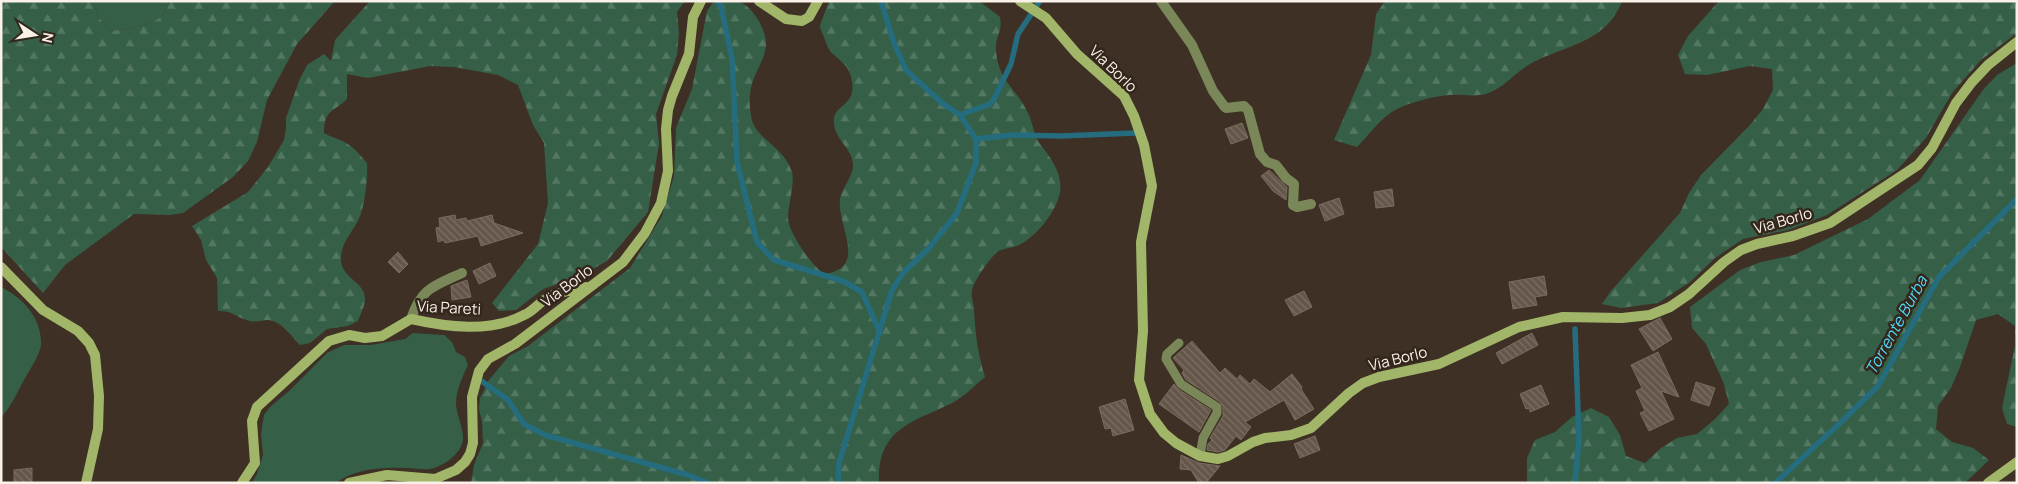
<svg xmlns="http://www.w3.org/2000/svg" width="2018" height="484" font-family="Manrope,sans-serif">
	<defs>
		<pattern id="forest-firs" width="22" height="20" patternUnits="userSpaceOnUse" patternTransform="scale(1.25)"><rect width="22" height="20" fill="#356047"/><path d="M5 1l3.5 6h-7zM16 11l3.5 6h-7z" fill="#537762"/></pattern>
		<pattern id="building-back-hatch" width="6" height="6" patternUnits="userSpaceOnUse" patternTransform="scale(1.25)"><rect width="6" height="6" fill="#65564a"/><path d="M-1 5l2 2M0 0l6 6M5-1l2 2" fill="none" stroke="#7c6f64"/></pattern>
	</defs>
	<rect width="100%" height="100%" fill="#3e3025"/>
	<path fill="#356047" d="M94 1H169C165 27 133 27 112 31L97 16Z
		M1 287C22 297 42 318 41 344 41 354 28 372 23 382 16 395 11 406 1 418Z
		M413 333 444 335 452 342 456 352 465 357 468 365C462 378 456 390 456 405 457 415 462 425 463 436 464 452 445 466 430 469 422 470 415 468 407 468 383 467 356 468 336 483H252L257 474 263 455 261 434 264 415 270 407 289 391 327 353 344 345H371L405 339Z"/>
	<path fill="url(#forest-firs)" d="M1 1H94L97 16 112 31C133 27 165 27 169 1H335L297 44 267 100 257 142 248 161 233 177 183 213 169 215 134 214 65 265 43 293 1 247Z
		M370 1H685L677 12 679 33 677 55 656 114 659 144 648 212 607 261 577 278 543 289 516 310 499 311 492 303 538 244 548 203 544 143 533 125 518 85 498 75 454 67 430 66 368 78 347 74V99C333 113 324 109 324 133 331 137 336 138 342 141 352 145 360 155 367 163 368 176 365 204 360 216 354 231 341 242 341 258 340 278 365 281 365 299 365 306 360 315 358 321L348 326 327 329 310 343 300 345C291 336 280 319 266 320 259 321 254 323 247 320 234 316 232 310 218 311L217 278 206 260 201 240 192 226 248 192 268 167 284 140 286 129V118L299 81 307 65 324 54 331 61 335 40Z
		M714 1C722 1 733 0 740 2 754 8 767 31 766 46 765 57 758 68 754 78 749 89 749 104 751 116 754 139 784 146 792 172 795 184 788 205 788 218 788 232 812 266 824 274 869 268 837 227 840 199 842 187 854 176 853 164 852 147 832 138 834 119 835 104 856 106 852 81 850 66 840 61 830 51 827 47 826 42 824 37 823 34 820 29 820 26 821 22 827 7 829 1H979L1000 17C1003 32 995 36 996 50 998 82 1016 87 1028 113 1033 123 1033 134 1040 144 1051 158 1063 174 1060 192 1057 211 1036 237 1019 245 1013 248 1003 248 997 252 991 257 973 282 972 290 971 296 973 303 974 309 975 333 978 354 985 377 974 386 962 399 948 405 909 423 877 431 879 483H471L474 465 483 443 482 422 479 409 480 398 489 380 509 356 528 346 630 268 662 216 674 176 676 128 692 89 707 11Z
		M1385 1H1622C1605 46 1560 45 1525 67 1514 75 1503 87 1491 92 1478 98 1463 94 1450 95 1433 96 1402 104 1389 114 1377 123 1367 137 1357 147L1334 140 1371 55 1376 14Z
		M1719 1H2017V33L1981 60 1952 93 1926 138 1897 170 1827 215 1788 230 1743 239 1715 258 1690 282 1658 303 1621 308 1602 304 1611 291 1680 213 1689 193 1701 175 1750 125 1763 109 1773 90 1772 69 1750 66 1707 75 1685 74 1678 55 1688 36Z
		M2017 63V427L2007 424 2002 408 2015 346V326L1998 314 1976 320 1960 367 1951 388 1938 406 1936 429 1952 442 1973 448 1989 460 1965 483H1527V458L1535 440 1555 432 1572 417 1591 408 1609 417 1620 435 1626 456 1645 463 1661 448 1677 438 1697 434 1714 420 1729 404 1724 384 1706 344 1692 328 1690 307 1740 270 1761 262 1794 255 1868 219 1920 180 1983 90 1997 75Z"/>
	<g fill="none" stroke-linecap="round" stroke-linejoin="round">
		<path stroke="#256d7e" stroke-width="5.5" d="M718 1 721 7 732 58 737 162 757 242 774 260 843 281 862 292 880 333
			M960 115 990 104 994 99 1011 64 1018 34 1040 1
			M976 139 1013 135 1060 136 1135 133
			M483 382 508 400 524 424 545 435 688 475 708 483
			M838 483 839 463 892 290 903 273 929 248 957 213 976 163V139L960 115 942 103 906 70 894 43 881 1
			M1575 483 1579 439 1575 329
			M1775 483 1839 424 1878 386 1939 277 2017 199"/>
	</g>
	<path fill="url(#building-back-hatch)" stroke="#7b6b5e" d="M1242 123 1248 138 1231 144 1225 129Z
		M1269 170 1287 187 1286 200 1273 191 1261 176Z
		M1392 189 1394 206 1376 208 1374 192Z
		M1339 198 1344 214 1325 221 1319 205Z
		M455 215 456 220 466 218 467 221 492 215 494 223 523 233 481 246 478 236 445 243 444 240 438 242 436 228 440 227 439 218Z
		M398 252 408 264 399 273 388 262Z
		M490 263 496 276 479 284 473 271Z
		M1544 276 1547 295 1535 297 1537 305 1513 309 1509 282Z
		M467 280 471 297 452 300 451 286Z
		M1304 291 1312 307 1294 316 1285 300Z
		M1660 318 1672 339 1653 351 1639 329Z
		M1532 333 1538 345 1502 364 1496 353Z
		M1192 341 1220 373 1225 368 1237 379 1240 375 1250 384 1254 379 1270 392 1292 374 1302 387 1301 389 1314 409 1295 420 1284 400 1245 422 1251 427 1241 440 1236 436 1225 450 1218 452 1207 450 1208 444 1212 440 1210 438 1223 416V407L1220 402 1186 380 1182 373 1184 370 1173 358Z
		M1658 352 1679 397 1661 391 1674 419 1649 431 1640 413 1645 411 1636 391 1642 388 1631 365Z
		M1696 382 1715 388 1709 406 1691 400Z
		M1174 384 1178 389 1211 410 1199 432 1159 404Z
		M1541 385 1549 404 1530 412 1529 408 1526 409 1520 394Z
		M1125 399 1134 430 1113 436 1111 428 1105 429 1099 407Z
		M1315 436 1320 450 1300 458 1294 444Z
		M1181 455 1199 463 1220 466 1206 483H1199L1191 470 1180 469Z
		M32 468V483H14V470Z"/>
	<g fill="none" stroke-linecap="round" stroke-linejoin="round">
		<path stroke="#7a8758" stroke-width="9" d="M1179 343 1167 354 1166 359 1181 384 1217 407V413L1203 438 1200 456"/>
		<path stroke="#7a8758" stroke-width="10" d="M1161 1 1192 45 1213 91 1224 106 1226 108 1244 106 1248 110 1260 154 1267 162 1276 165 1286 178 1294 184 1293 205 1297 207 1311 204
			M411 319C421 288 434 286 462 273"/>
		<path stroke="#a2b669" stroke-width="10" d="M759 1 786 19 802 21 809 17 818 1
			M1020 1 1046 18 1077 54 1124 96 1134 116 1144 145 1152 186 1141 242 1143 331 1139 380 1150 414 1164 433 1176 443 1200 456 1218 459 1228 456 1253 442 1265 438 1291 435 1311 428 1349 393 1363 383 1379 377 1439 364 1519 327 1563 317 1622 318 1650 315 1670 307 1689 294 1724 262 1741 250 1757 244 1793 236 1830 223 1918 165 1932 148 1956 103 1972 82 1988 65 2017 42
			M1 267 43 310 78 331 89 343 95 355 99 396 98 429 86 483
			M242 483 255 463 252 421 257 407 329 341 349 335 365 338 382 336 411 319C447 327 490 333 524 315 534 311 540 301 549 297 560 291 575 290 586 287
			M349 483 387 475 435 479 456 470 465 462 470 454 473 443 472 397 479 371 488 359 515 344 623 262 645 233 661 203 668 171 666 129 668 110 672 96 689 54 693 17 701 1
			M1988 483 2017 462"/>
	</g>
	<g text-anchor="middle" stroke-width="5" stroke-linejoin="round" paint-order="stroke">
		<g font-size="15" fill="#faf1e9" stroke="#33261b">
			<text transform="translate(1113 69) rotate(44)" y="5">Via Borlo</text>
			<text transform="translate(1783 221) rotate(-16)" y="5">Via Borlo</text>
			<text transform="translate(567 286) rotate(-37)" y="5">Via Borlo</text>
			<text transform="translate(449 308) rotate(3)" y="5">Via Pareti</text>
			<text transform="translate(1398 359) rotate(-14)" y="5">Via Borlo</text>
		</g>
		<g font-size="16" font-style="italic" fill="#50d8f7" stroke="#33261b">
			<text transform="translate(1896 325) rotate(-61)" y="6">Torrente Burba</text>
		</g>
	</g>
	<rect width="2018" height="484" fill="none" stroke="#faf1e9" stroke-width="5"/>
	<g transform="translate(35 35) rotate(102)" stroke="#33261b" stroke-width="4" paint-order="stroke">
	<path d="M0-4L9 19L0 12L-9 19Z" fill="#faf1e9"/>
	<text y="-8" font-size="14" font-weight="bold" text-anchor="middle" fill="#faf1e9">N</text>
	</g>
</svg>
